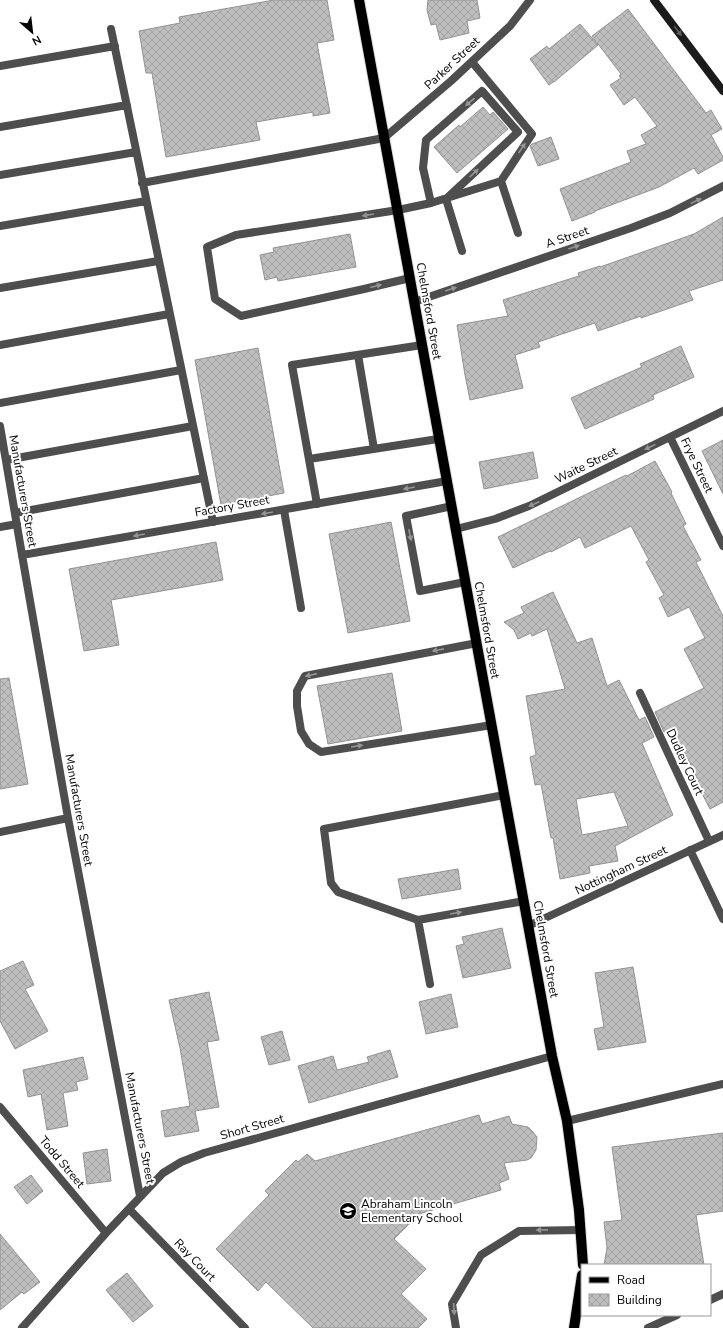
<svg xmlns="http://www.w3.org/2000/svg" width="723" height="1328" font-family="'Nunito Sans',sans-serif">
	<defs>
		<pattern id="building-cross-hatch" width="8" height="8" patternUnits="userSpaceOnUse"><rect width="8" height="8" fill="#bebebe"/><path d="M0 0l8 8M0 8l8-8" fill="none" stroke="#a2a2a2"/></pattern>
	</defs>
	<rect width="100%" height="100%" fill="#fff"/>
	<path fill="url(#building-cross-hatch)" stroke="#929292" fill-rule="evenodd" d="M274 0H327L334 40 317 43 330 113 313 116V112L256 122 260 140 166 157 152 73H146L139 31 180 23 179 17Z
		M428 0H477L480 18 467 21 469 33 440 40 436 24 431 25 427 10Z
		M628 9 706 113 711 110 722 129 711 135 723 157V160L698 174 694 168 659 187 595 211V212L572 221 560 189 631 162 627 151 646 144 641 135 657 126 635 97 624 105 610 85 621 78 619 76 621 74 592 36Z
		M580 24 598 45 554 82H553L549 85 530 59 547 46 549 49Z
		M483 107 490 115 493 112 508 129 457 173 434 147 459 125 460 127Z
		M551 137 559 159 538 166 530 146 532 144Z
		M723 217V280L689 291 693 300 641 318V316L598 331 595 323 538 342 540 347 515 355 523 388 470 400 465 375 457 325 508 316 503 300 579 276 578 273 600 266V267L694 234Z
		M350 234 356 267 278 281 277 277 265 280 260 255 274 252 273 248Z
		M681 346 694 377 653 395 654 399 585 429 571 398 642 367 640 364Z
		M258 348 284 493 221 505 195 360Z
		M723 440V494L702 451Z
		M533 452 538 478 484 489 479 462Z
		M655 461 672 492 671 493 686 524 683 526 701 560 696 562 723 616V802L710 809 693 776 696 775 672 728 664 732 655 712 704 688 684 649 705 638 689 607 668 617 659 598 664 595 646 562 649 560 631 526 585 548 580 537 551 552 550 551 513 568 498 537 626 475 627 476Z
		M391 522 410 621 348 633 329 534Z
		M216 542 223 580 111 600 119 645 84 651 69 569Z
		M553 592 577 643 592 638 607 686 619 680 639 720 645 717 654 737 642 743 673 815 615 846 618 861 589 866 590 873 560 879 553 838H551L541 784 535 785 530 757 536 755 526 696 565 689 547 629 532 636 531 633 518 639 514 630 504 622 524 613 521 607ZM614 792 628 826 582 835 576 799Z
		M392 673 402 731 328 744 317 686Z
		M9 678 28 784 0 789V679Z
		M458 869 461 889 402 899 398 879Z
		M502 928 511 968 463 978 456 946 464 944 462 937Z
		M23 961 34 985 25 989 48 1031 15 1049 0 1021V971Z
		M633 967 646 1042 598 1050 594 1029 604 1027 595 973Z
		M209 992 219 1040 207 1042 219 1107 195 1111 199 1131 165 1137 161 1111 190 1106 180 1048 169 1000Z
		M451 994 458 1027 426 1034 419 1002Z
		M282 1031 290 1060 269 1065 261 1037Z
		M390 1050 398 1077 309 1103 298 1066 333 1056 337 1070 369 1062 367 1057Z
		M83 1057 88 1079 76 1082 78 1090 63 1093 68 1126 47 1130 41 1094 28 1097 23 1070Z
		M479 1115 482 1124 509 1116 512 1124 528 1127 532 1131 537 1137 536 1150 531 1158 527 1160 504 1163 509 1179 499 1183 501 1190 419 1214 394 1239 426 1269 401 1294 427 1319 418 1328H313L266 1282 258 1291 216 1249 269 1195 265 1191 296 1160 298 1162 307 1154 315 1161Z
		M723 1133V1211L696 1215 704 1265H604L607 1248 604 1222 622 1220 612 1147Z
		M107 1149 111 1181 87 1184 83 1153Z
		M31 1175 43 1191 27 1204 14 1187Z
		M0 1234 40 1282 24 1294 22 1292 0 1310Z
		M127 1273 153 1306 133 1322 106 1290Z"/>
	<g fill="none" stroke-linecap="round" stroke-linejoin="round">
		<g stroke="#dbdbdb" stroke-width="12">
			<path id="primary" d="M359 0 552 1056 567 1121 579 1210 583 1265
				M574 1328 582 1275"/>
		</g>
		<path stroke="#4e4e4e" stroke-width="8" d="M111 29 213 522
			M0 66 115 46
			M0 127 127 105
			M0 175 136 152
			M501 181 518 233
			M142 183 384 138
			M431 203 423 168 426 140 482 91 518 132 446 199 462 251
			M0 226 146 201
			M410 278 364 289 241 316 215 299 207 247 236 235 398 210 431 203 501 181 532 134 472 62
			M0 288 158 261
			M0 345 169 314
			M358 355 374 449
			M0 403 181 370
			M0 426 22 555
			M309 459 438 439
			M6 460 193 426
			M317 504 292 365 422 345
			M452 506 406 516 420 591 465 582
			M284 510 301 608
			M15 513 204 478
			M0 527 17 524
			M477 643 305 676 297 691V706L301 731 309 744 321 752 492 725
			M504 795 324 829 331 883 338 892 418 920 524 901
			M690 850 723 919
			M418 920 430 984
			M567 1121 723 1084
			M129 1209 245 1328
			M456 1328 452 1304 481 1255 519 1231 581 1230"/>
		<path stroke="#4e4e4e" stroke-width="8" d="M384 138 451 81 510 26 530 0
			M414 302 631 228 670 213 723 186
			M670 437 723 546
			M456 529 495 519 529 506 723 411
			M640 693 709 841
			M0 832 68 818
			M528 926 723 835
			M0 1107 106 1233
			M140 1196 68 818 22 555 447 481
			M710 1300 723 1294
			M22 1328 106 1233 163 1173 181 1162 204 1153 552 1056
			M648 1328 677 1315"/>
		<path stroke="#1b1b1b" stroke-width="8" d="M654 0 723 91"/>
		<use href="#primary" stroke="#000" stroke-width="10"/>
	</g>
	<defs><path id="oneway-solid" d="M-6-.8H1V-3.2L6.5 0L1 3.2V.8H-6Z"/></defs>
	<use fill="#5f5f5f" href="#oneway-solid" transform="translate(678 31) rotate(53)"/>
	<g fill="#959595">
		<use href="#oneway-solid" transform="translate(470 102) rotate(139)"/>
		<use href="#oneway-solid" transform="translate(522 148) rotate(-56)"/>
		<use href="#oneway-solid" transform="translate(474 173) rotate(-43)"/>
		<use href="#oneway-solid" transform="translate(696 201) rotate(-26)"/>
		<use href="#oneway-solid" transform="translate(368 215) rotate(171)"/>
		<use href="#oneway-solid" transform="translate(574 247) rotate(-19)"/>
		<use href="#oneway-solid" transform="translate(376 286) rotate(-14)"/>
		<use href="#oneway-solid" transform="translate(451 289) rotate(-19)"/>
		<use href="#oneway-solid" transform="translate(650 447) rotate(154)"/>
		<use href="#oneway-solid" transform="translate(409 488) rotate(170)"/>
		<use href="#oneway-solid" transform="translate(534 504) rotate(155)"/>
		<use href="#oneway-solid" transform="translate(267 513) rotate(170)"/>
		<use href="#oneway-solid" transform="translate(139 535) rotate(170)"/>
		<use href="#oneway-solid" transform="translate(410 535) rotate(79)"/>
		<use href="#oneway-solid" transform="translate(438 650) rotate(169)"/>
		<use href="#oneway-solid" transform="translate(311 675) rotate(167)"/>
		<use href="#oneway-solid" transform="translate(357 746) rotate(-9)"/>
		<use href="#oneway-solid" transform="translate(456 913) rotate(-10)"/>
		<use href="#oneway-solid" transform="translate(542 1230) rotate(179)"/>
		<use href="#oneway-solid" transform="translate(454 1309) rotate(86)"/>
	</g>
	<defs>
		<g id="school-disc" transform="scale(0.9)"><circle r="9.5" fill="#000" stroke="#fff"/><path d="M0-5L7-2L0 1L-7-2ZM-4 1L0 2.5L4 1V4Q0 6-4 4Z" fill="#fff"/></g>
	</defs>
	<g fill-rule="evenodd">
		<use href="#school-disc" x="348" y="1211"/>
	</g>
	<g text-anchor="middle" stroke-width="4" stroke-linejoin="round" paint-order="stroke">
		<g font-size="12" fill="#000" stroke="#fff">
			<text transform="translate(452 63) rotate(-43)" y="4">Parker Street</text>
			<text transform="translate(567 237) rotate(-19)" y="4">A Street</text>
			<text transform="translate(429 311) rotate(80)" y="4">Chelmsford Street</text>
			<text transform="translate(586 465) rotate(-26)" y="4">Waite Street</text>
			<text transform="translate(697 465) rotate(64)" y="4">Frye Street</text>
			<text transform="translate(23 491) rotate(80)" y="4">Manufacturers Street</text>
			<text transform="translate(232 506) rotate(-10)" y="4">Factory Street</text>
			<text transform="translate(487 630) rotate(80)" y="4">Chelmsford Street</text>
			<text transform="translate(685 762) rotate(65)" y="4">Dudley Court</text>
			<text transform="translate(79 810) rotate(80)" y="4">Manufacturers Street</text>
			<text transform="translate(621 870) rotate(-25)" y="4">Nottingham Street</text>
			<text transform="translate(546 949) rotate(80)" y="4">Chelmsford Street</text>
			<text transform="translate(252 1127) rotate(-16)" y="4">Short Street</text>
			<text transform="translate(140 1128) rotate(79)" y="4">Manufacturers Street</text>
			<text transform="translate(62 1162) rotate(50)" y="4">Todd Street</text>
			<text transform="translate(195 1260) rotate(46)" y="4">Ray Court</text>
		</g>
		<g font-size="12" fill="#000" stroke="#fff" text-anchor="start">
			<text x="361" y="1208">Abraham Lincoln<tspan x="361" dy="14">Elementary School</tspan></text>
		</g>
	</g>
	<rect x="581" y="1264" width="130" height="52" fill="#ffffff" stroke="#999999"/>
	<rect x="589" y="1277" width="20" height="6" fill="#000000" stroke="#999999"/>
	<text x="617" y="1284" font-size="12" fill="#000000">Road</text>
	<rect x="589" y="1294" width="20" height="12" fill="url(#building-cross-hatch)" stroke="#999999"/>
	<text x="617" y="1304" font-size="12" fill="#000000">Building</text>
	<g transform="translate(32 32) rotate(152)" stroke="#ffffff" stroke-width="3" paint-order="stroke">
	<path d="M0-3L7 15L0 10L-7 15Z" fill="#000000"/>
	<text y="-6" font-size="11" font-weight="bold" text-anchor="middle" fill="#000000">N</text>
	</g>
</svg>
